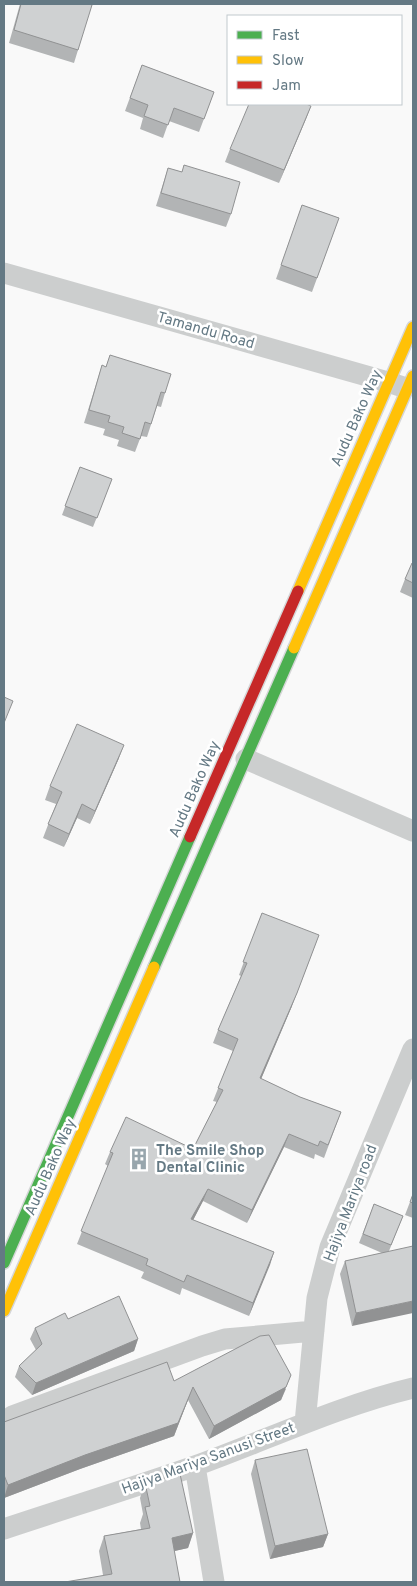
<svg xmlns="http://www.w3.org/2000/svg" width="417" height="1586" font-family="Overpass,sans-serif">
	<rect width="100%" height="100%" fill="#f9f9f9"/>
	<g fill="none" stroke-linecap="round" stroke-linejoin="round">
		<g stroke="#d5d6d7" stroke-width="14">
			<path id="fast" d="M154 967 294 648
				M4 1263 190 837"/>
		</g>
		<g stroke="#d5d6d7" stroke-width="14">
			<path id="slow" d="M298 591 413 327
				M294 648 413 376
				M4 1311 154 967"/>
		</g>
		<g stroke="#d5d6d7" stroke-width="14">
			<path id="jam" d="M190 837 298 591"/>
		</g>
		<path stroke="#cccece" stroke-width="21" d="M4 273 388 382 403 387
			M246 759 413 831
			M12 1416 202 1346 225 1339 314 1331
			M305 1423 317 1298 330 1247 413 1049
			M195 1466 214 1582
			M4 1529C67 1508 132 1488 195 1466 267 1440 338 1406 413 1388"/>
		<use href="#fast" stroke="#4caf50" stroke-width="11"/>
		<use href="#slow" stroke="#ffc107" stroke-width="11"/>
		<use href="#jam" stroke="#c62828" stroke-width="11"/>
	</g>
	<path fill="#b2b4b5" d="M20 4H89L78 50 74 63 9 43Z
		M142 65 214 92 199 132 169 121 163 138 140 129 143 118 125 111Z
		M311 106 279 183 225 162 230 149Z
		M184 165 231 214 226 227 156 206 168 168 182 172Z
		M302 205 339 218 312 292 276 279Z
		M110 355 165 393 161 407 157 406 147 437 141 436 135 452 117 446 119 440 103 435 105 429 84 423 102 365 106 367Z
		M80 467 112 479 93 527 62 515Z
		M413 564V598L400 592 405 579Z
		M119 758 90 824 77 818 64 847 43 838 56 804 45 800 50 786Z
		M262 913 292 1006 261 1079 300 1097 341 1112 324 1158 315 1154 314 1159 284 1147 247 1223 203 1201 193 1220 274 1252 249 1316 182 1288 180 1295 141 1278 144 1272 77 1244 108 1166 105 1164 110 1152 193 1149 217 1102 213 1101 233 1051 213 1043 218 1030 241 976 239 975Z
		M413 1194V1218L405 1215Z
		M374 1204 403 1216 389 1251 352 1326 340 1274 345 1261 382 1253 359 1243Z
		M68 1319 138 1339 134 1351 32 1395 15 1377 19 1366 36 1350 30 1339 35 1328Z
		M174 1381 286 1389 281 1400 209 1439 188 1400 174 1436 80 1469 4 1498V1422Z
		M255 1460 328 1534 323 1547 270 1559 251 1474Z
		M145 1483 193 1533 188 1548 174 1551 180 1582 103 1575 99 1551 104 1536 141 1529 140 1523 143 1514 140 1498Z"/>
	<path fill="#919293" d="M311 106 306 119 279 183 284 170Z
		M124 745 119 758 90 824 95 811Z
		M82 804 77 818 64 847 69 834Z
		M319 935 292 1006 256 1091 260 1078Z
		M289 1134 284 1147 247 1223 252 1210Z
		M208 1189 203 1201 187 1232 191 1219Z
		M274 1252 270 1265 249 1316 253 1303Z
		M413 1301V1313L352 1326 356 1313Z
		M138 1339 134 1351 32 1395 36 1383Z
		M291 1375 281 1400 209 1439 214 1426Z
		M193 1387 174 1436 80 1469 4 1498 8 1485Z
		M193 1533 188 1548 166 1553 172 1538Z
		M328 1534 323 1547 270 1559 275 1546Z"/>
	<path fill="#cfd1d2" stroke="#919293" d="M21 4H89L92 5 78 50 14 30Z
		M142 65 214 92 204 119 174 108 168 125 144 116 148 105 130 98Z
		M249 104H306L311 106 284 170 230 149Z
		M184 165 240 182 231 214 161 193 168 168 182 172Z
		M302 205 339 218 317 278 281 265Z
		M110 355 171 374 165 393 161 392 151 424 145 422 140 439 122 433 124 427 108 422 110 416 89 410 102 365 106 367Z
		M80 467 112 479 97 518 65 506Z
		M412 563 413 564V583L405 579Z
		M4 697 13 701 4 723Z
		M77 724 124 745 95 811 82 804 69 834 48 824 62 792 50 786Z
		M262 913 319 935 297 993 260 1078 300 1097 341 1112 328 1145 320 1141 318 1146 289 1134 252 1210 208 1189 191 1219 274 1252 253 1303 187 1275 184 1282 146 1265 148 1259 81 1231 113 1153 110 1152 126 1117 193 1149 223 1090 218 1088 238 1039 218 1030 247 963 243 962Z
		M413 1194V1203L410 1202Z
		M374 1204 403 1216 391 1245 363 1234Z
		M413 1246V1301L356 1313 345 1261Z
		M119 1296 138 1339 36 1383 19 1366 42 1344 35 1328 65 1313 68 1319Z
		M269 1335 291 1375 286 1387 214 1426 193 1387 178 1423 85 1455 8 1485 4 1475V1422L167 1362 174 1381 260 1336Z
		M307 1449 328 1534 275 1546 255 1460Z
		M180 1474 193 1533 172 1538 180 1582H65L112 1574 104 1536 150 1528 145 1507 150 1506 145 1483Z"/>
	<defs>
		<g id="building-bare" transform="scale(1.725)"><path d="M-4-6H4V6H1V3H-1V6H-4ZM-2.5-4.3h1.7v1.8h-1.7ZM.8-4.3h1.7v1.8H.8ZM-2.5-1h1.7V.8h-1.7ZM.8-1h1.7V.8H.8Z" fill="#98a6ad" stroke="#fff" stroke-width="2.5" paint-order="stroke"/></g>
	</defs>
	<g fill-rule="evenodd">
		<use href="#building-bare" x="139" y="1159"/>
	</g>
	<g text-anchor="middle" stroke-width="5" stroke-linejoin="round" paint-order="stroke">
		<g font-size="15" fill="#647984" stroke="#fff">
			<text transform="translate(206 330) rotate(16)" y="5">Tamandu Road</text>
			<text transform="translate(356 418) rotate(-66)" y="5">Audu Bako Way</text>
			<text transform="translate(194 789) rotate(-66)" y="5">Audu Bako Way</text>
			<text transform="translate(50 1167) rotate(-66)" y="5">Audu Bako Way</text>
			<text transform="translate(350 1203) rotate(-69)" y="5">Hajiya Mariya road</text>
			<text transform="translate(208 1458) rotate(-20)" y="5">Hajiya Mariya Sanusi Street</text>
		</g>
		<g font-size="15" font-weight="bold" fill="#647984" stroke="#fff" text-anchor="start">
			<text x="156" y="1155">The Smile Shop<tspan x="156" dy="17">Dental Clinic</tspan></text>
		</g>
	</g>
	<rect width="417" height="1586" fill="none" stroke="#647984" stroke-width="10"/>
	<rect x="227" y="15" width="175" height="90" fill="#ffffff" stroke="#c1c9ce"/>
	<rect x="237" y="31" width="25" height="8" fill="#4caf50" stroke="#c1c9ce"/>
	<text x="272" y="40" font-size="15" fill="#647984">Fast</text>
	<rect x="237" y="56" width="25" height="8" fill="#ffc107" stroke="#c1c9ce"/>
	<text x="272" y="65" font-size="15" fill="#647984">Slow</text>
	<rect x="237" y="81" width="25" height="8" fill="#c62828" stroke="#c1c9ce"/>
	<text x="272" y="90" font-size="15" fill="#647984">Jam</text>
</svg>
